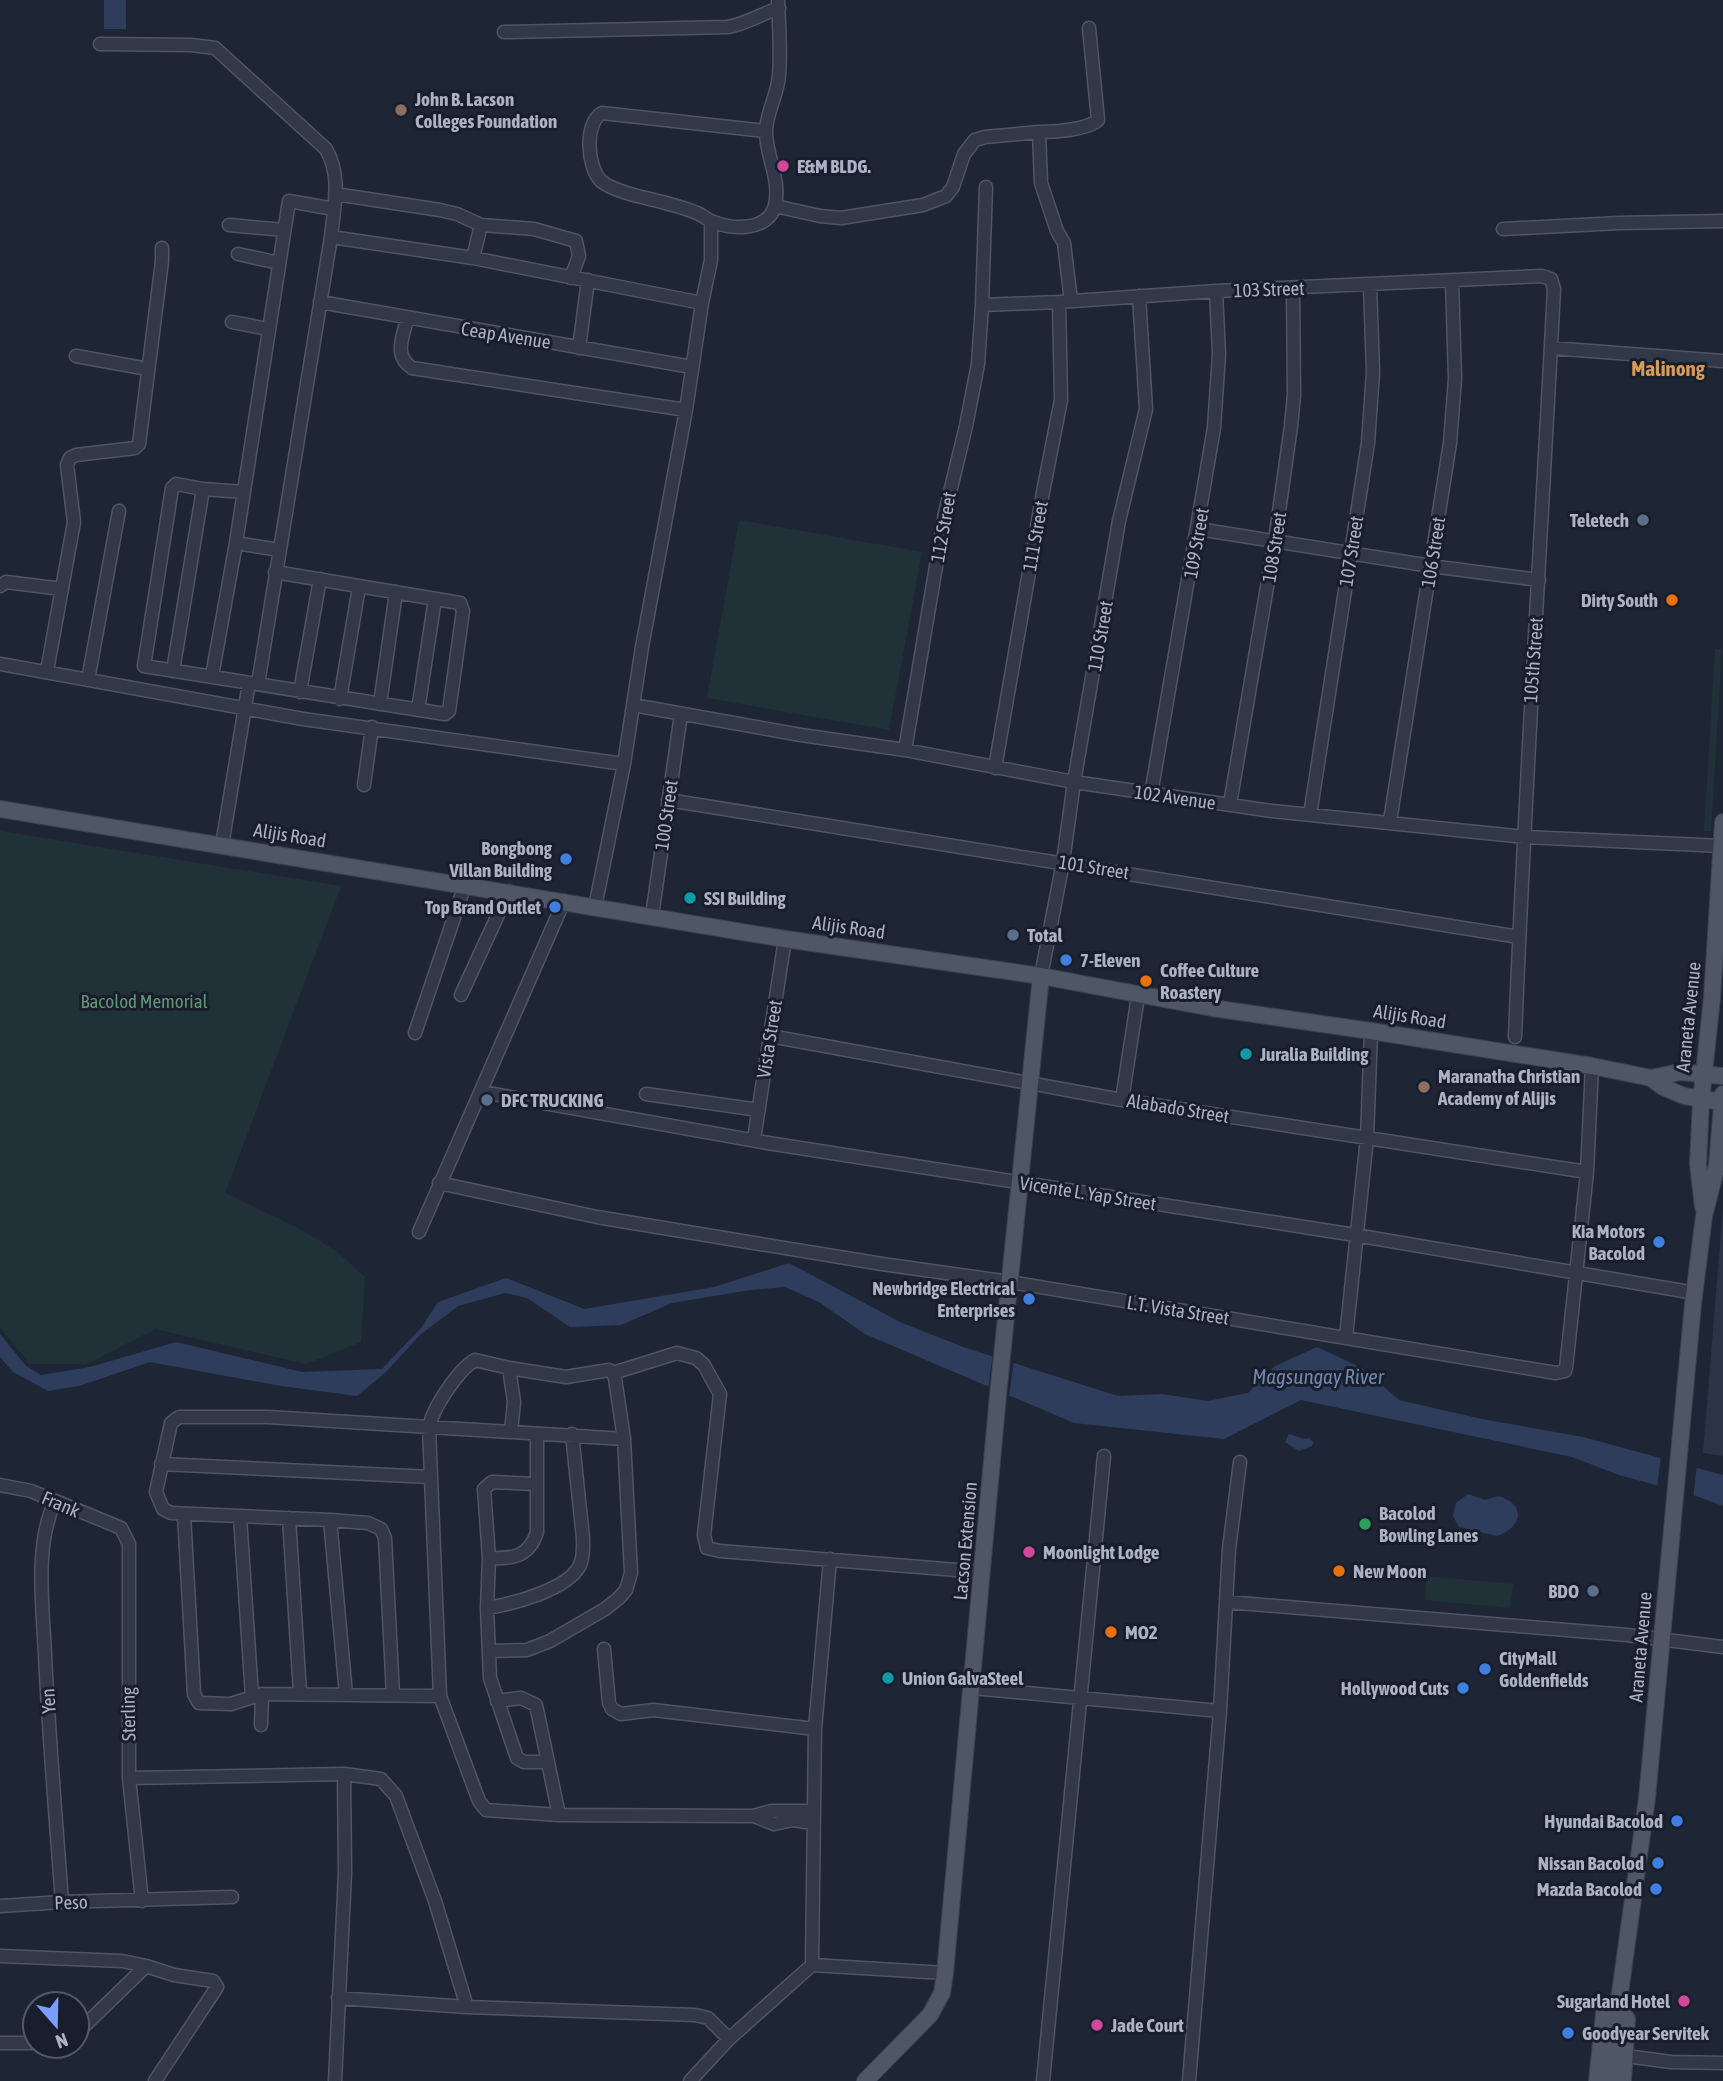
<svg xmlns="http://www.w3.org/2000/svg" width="1723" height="2081" font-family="'Asap Condensed',sans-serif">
	<rect width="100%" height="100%" fill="#1e2636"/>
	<path fill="#2c3344" d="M1723 1208V1456L1703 1453Z"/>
	<path fill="#203237" d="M739 520 922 552 889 730 707 698Z
		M1715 649H1722L1711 831H1704Z
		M0 831 341 886 225 1193 298 1228 335 1250 365 1277 361 1342 306 1364 155 1329 87 1364H30L0 1328Z
		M1427 1576 1513 1584 1510 1608 1425 1600Z"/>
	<path fill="#2f3d5c" d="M104 0H126V29H104Z
		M789 1263 902 1323 963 1347 1118 1396 1162 1394 1208 1401 1248 1393 1275 1366 1317 1347 1362 1368 1399 1400 1482 1419 1583 1437 1723 1475V1506L1696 1496 1619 1475 1572 1457 1301 1400 1224 1439 1074 1423 865 1334 819 1302 785 1287 750 1290 672 1303 621 1325 570 1327 527 1298 505 1293 458 1306 420 1335 385 1373 357 1396 281 1386 150 1362 79 1386 48 1391 13 1372 0 1357V1334L26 1366 41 1375 90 1367 176 1342 302 1372 382 1369 421 1328 438 1302 506 1278 584 1309 714 1287Z
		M1289 1434 1304 1439 1309 1438 1313 1442 1312 1446 1299 1451 1285 1442Z
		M1468 1494 1485 1500 1498 1496C1527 1504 1522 1528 1497 1536L1459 1527 1453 1516 1456 1503Z"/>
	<path fill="#1e2636" d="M993 1352 1014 1359 1009 1397 988 1390Z
		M1661 1455 1697 1464 1693 1499 1657 1489Z"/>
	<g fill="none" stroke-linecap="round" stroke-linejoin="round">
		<g stroke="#4f5565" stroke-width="15">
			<path id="minor" d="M504 32 728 27C746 24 761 14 779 8
				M100 44 191 45 215 48 326 149C342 177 334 206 331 237L258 684
				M765 131 602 113C584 123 587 167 601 181 609 188 621 191 630 194 652 200 676 204 697 213 702 215 706 219 711 221 730 230 769 232 775 205 781 180 766 156 766 132 766 113 778 94 779 75 781 50 779 25 778 0
				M335 194 440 210 457 214 481 225 534 229 576 241 579 256 571 278
				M775 206 820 216 841 218 923 205 946 196 953 187 964 154 975 140 985 137 1039 132
				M229 225 284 230
				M1503 229 1619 223 1723 221
				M331 237 473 258 702 303
				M238 254 279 263
				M473 258 481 225
				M1071 301 1064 243 1057 231 1041 183 1039 132C1054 132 1087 130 1098 120L1089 28
				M320 302 692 367
				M982 305 1059 302 1216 291 1542 276 1551 279 1554 289C1541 538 1525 788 1515 1037
				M407 319C403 338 393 355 412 368L686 410
				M232 322 268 329
				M579 348 588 280
				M1551 348 1723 361
				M76 356 148 369
				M244 492 203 489 176 484 172 488 144 666 445 714 449 711 463 611 460 603 275 572
				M1198 529 1431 566 1539 580
				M236 543 279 550
				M0 586 6 582 62 589
				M0 664 303 719 624 764
				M47 671 74 522 67 465 70 458 76 455 135 448 139 444 162 261V248
				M173 671 203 489
				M212 676 236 543 289 201 334 209
				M88 680 119 511
				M300 692 320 579
				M340 699 359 587
				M380 704 396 592
				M633 705 801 735 905 750 1074 782 1272 811 1525 837 1723 846
				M418 710 435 599
				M905 750 945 513 966 426 978 364 982 305 986 187
				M995 768 1043 492 1061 400 1059 302
				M364 785 372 727
				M1151 794 1214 428 1219 354 1216 291
				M668 800 1519 937
				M1230 804 1275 540 1291 426 1294 395 1293 288
				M1310 815 1368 443 1373 372 1370 285
				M1390 821 1450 443 1455 379 1452 281
				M222 845 249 683
				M595 907 624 764 642 647 686 410 702 303 711 260V222
				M652 916 681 714
				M1041 976 1063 862 1074 782 1119 521 1146 409 1139 296
				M461 995 509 891
				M415 1033 465 885
				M770 1036 1122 1100 1587 1172
				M482 1092 768 1143 1355 1235 1695 1293
				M646 1094 759 1110
				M1122 1100 1138 996
				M754 1139 785 939
				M439 1183 597 1217 736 1240 882 1264 1010 1282 1556 1373 1565 1371 1566 1368 1587 1172 1592 1066
				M419 1232 564 901
				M1346 1337 1367 1138 1371 1031
				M509 1368 514 1402 511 1432
				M613 1373 677 1353 696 1358 704 1365 720 1394 704 1535 707 1548 720 1551 982 1572
				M161 1464 431 1477
				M535 1484 492 1482 484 1489 489 1558 487 1608 490 1678 517 1758 524 1762H548
				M0 1485 31 1491 121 1528 129 1544V1778L142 1901
				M55 1502C34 1544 43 1609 45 1655 49 1738 56 1820 62 1902
				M184 1514 194 1694 199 1703 231 1704 262 1694 440 1696
				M240 1517 252 1696
				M289 1518 300 1693
				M330 1520 346 1694
				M489 1558C513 1559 529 1557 537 1532V1434
				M1227 1602 1627 1635 1723 1647
				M487 1608C512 1604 568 1590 580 1565 584 1556 583 1547 583 1538L572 1434
				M604 1649 609 1703 612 1709 621 1714 653 1710 815 1729
				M489 1651 527 1650 550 1641 605 1609 619 1598 626 1590 631 1573 624 1439 615 1378 613 1373 609 1370 566 1377 509 1368 475 1360C458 1370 432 1409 429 1428L440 1696 479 1801 486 1810 559 1815 753 1816 771 1811H813
				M973 1688 1220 1711
				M393 1695 385 1538 381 1529 368 1523 330 1520 171 1513 163 1509 156 1492 171 1423 179 1417H268L624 1439
				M497 1701 521 1698 536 1705 559 1815
				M261 1725 262 1694
				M129 1778 344 1774 381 1779 396 1796 435 1901 467 2007 695 2015 708 2018 729 2039
				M754 1816 774 1824 793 1820 813 1823
				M0 1906 62 1902 232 1897
				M0 1956 122 1961 146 1966 77 2033
				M812 1965 815 1729 830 1559
				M146 1966 174 1975 213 1981 217 1987 155 2081
				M338 1998 467 2007
				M0 2043H35
				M1626 2056 1671 2062 1723 2063
				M335 2081 345 1873 344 1774
				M690 2081 729 2039 812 1965 945 1973
				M1043 2081 1104 1456
				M1189 2081 1220 1711 1229 1549 1240 1462"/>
		</g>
		<g stroke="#3b4150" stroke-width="18">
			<path id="major" d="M0 809 785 939 1041 976 1212 1008 1371 1031 1592 1066 1651 1078 1663 1087 1684 1096 1722 1102
				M1651 1078 1680 1072 1723 1076
				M1703 1207 1698 1164 1701 1101 1712 998 1723 822
				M865 2081 930 2015 942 1993 945 1973 998 1395 1041 976
				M1597 2081 1604 2014 1618 2007 1627 2019 1623 2081
				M1611 2081 1618 2007 1647 1798 1693 1304 1704 1216 1717 1165 1723 1094"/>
		</g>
		<use href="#minor" stroke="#323847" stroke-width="12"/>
		<use href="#major" stroke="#4f5767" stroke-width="16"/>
	</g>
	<g fill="#8d6e63" stroke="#181e2b" stroke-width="2.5">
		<circle cx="401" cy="110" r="7"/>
		<circle cx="1424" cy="1087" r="7"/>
	</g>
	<g fill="#d1479c" stroke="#181e2b" stroke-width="2.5">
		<circle cx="783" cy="166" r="7"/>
		<circle cx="1029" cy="1552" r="7"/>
		<circle cx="1684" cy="2001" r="7"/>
		<circle cx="1097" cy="2025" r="7"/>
	</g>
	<g fill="#5c6f8a" stroke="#181e2b" stroke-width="2.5">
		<circle cx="1643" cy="520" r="7"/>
		<circle cx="1013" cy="935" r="7"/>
		<circle cx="487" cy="1100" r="7"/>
		<circle cx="1593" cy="1591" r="7"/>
	</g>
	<g fill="#e8710a" stroke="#181e2b" stroke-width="2.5">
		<circle cx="1672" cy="600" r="7"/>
		<circle cx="1146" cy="981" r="7"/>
		<circle cx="1339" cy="1571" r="7"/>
		<circle cx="1111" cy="1632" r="7"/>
	</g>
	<g fill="#3f7fe0" stroke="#181e2b" stroke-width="2.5">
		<circle cx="566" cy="859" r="7"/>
		<circle cx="555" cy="907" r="7"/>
		<circle cx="1066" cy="960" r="7"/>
		<circle cx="1659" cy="1242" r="7"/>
		<circle cx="1029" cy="1299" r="7"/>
		<circle cx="1485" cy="1669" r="7"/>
		<circle cx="1463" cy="1688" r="7"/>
		<circle cx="1677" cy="1821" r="7"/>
		<circle cx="1658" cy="1863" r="7"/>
		<circle cx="1656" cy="1889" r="7"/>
		<circle cx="1568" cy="2033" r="7"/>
	</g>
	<g fill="#0f9aa8" stroke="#181e2b" stroke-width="2.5">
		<circle cx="690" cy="898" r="7"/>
		<circle cx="1246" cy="1054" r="7"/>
		<circle cx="888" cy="1678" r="7"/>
	</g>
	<circle fill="#2e9e5b" stroke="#181e2b" stroke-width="2.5" cx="1365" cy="1524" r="7"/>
	<g text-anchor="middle" stroke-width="6" stroke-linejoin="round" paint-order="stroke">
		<g font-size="19" font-weight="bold" fill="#acb2c4" stroke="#181e2b" text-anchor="start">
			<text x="415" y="106">John B. Lacson<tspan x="415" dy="22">Colleges Foundation</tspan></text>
			<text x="797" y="173">E&amp;M BLDG.</text>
			<text x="1629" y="527" text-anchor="end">Teletech</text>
			<text x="1658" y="607" text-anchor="end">Dirty South</text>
			<text x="552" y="855" text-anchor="end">Bongbong<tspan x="552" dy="22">Villan Building</tspan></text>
			<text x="704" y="905">SSI Building</text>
			<text x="541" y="914" text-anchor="end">Top Brand Outlet</text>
			<text x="1027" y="942">Total</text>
			<text x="1080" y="967">7-Eleven</text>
			<text x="1160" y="977">Coffee Culture<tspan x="1160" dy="22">Roastery</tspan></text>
			<text x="1260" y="1061">Juralia Building</text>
			<text x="1438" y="1083">Maranatha Christian<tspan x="1438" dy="22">Academy of Alijis</tspan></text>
			<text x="501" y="1107">DFC TRUCKING</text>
			<text x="1645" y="1238" text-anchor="end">Kia Motors<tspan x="1645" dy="22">Bacolod</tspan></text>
			<text x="1015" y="1295" text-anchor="end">Newbridge Electrical<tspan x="1015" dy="22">Enterprises</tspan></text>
			<text x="1379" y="1520">Bacolod<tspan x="1379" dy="22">Bowling Lanes</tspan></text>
			<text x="1043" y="1559">Moonlight Lodge</text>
			<text x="1353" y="1578">New Moon</text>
			<text x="1579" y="1598" text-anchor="end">BDO</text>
			<text x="1125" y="1639">MO2</text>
			<text x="1499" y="1665">CityMall<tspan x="1499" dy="22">Goldenfields</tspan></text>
			<text x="902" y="1685">Union GalvaSteel</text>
			<text x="1449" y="1695" text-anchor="end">Hollywood Cuts</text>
			<text x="1663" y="1828" text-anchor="end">Hyundai Bacolod</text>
			<text x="1644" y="1870" text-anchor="end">Nissan Bacolod</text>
			<text x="1642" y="1896" text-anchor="end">Mazda Bacolod</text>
			<text x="1670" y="2008" text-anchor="end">Sugarland Hotel</text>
			<text x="1111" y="2032">Jade Court</text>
			<text x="1582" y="2040">Goodyear Servitek</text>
		</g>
		<g font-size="19" fill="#acb2c4" stroke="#181e2b">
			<text transform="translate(1269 289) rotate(-2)" y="7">103 Street</text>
			<text transform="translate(506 335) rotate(9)" y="7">Ceap Avenue</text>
			<text transform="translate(943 527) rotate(-80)" y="7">112 Street</text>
			<text transform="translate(1035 536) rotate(-80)" y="7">111 Street</text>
			<text transform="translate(1196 543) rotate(-80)" y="7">109 Street</text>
			<text transform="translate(1274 547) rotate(-81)" y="7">108 Street</text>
			<text transform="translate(1351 551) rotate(-81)" y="7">107 Street</text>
			<text transform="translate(1433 552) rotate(-81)" y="7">106 Street</text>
			<text transform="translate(1100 636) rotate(-80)" y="7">110 Street</text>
			<text transform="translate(1533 660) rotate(-86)" y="7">105th Street</text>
			<text transform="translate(1175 797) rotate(8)" y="7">102 Avenue</text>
			<text transform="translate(666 815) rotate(-82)" y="7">100 Street</text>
			<text transform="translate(290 835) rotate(9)" y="7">Alijis Road</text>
			<text transform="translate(1094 867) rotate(9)" y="7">101 Street</text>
			<text transform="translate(849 927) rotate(8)" y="7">Alijis Road</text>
			<text transform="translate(1410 1016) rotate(9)" y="7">Alijis Road</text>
			<text transform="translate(1688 1017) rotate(-84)" y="7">Araneta Avenue</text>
			<text transform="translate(769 1039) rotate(-81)" y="7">Vista Street</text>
			<text transform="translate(1178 1108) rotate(9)" y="7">Alabado Street</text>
			<text transform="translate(1088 1193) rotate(9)" y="7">Vicente L. Yap Street</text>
			<text transform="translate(1178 1310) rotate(9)" y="7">L.T. Vista Street</text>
			<text transform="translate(61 1504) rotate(23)" y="7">Frank</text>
			<text transform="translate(965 1541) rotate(-85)" y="7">Lacson Extension</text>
			<text transform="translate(1640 1647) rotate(-85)" y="7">Araneta Avenue</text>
			<text transform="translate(48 1701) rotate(-93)" y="7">Yen</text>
			<text transform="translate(128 1714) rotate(-91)" y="7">Sterling</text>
			<text transform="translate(71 1902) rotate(-2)" y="7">Peso</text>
		</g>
		<g font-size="19" fill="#639474" stroke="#181e2b">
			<text x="144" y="1008">Bacolod Memorial</text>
		</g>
		<g font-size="21" font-weight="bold" fill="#d69b55" stroke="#181e2b">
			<text x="1668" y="376">Malinong</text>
		</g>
		<g font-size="21" font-style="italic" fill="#7386ae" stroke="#181e2b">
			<text x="1318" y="1384">Magsungay River</text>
		</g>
	</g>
	<g transform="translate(56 2025) rotate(160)"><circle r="33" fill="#181e2b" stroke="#535968" stroke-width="2"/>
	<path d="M0-5L12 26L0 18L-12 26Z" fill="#7a9efb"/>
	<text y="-10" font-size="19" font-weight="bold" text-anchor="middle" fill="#acb2c4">N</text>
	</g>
</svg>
